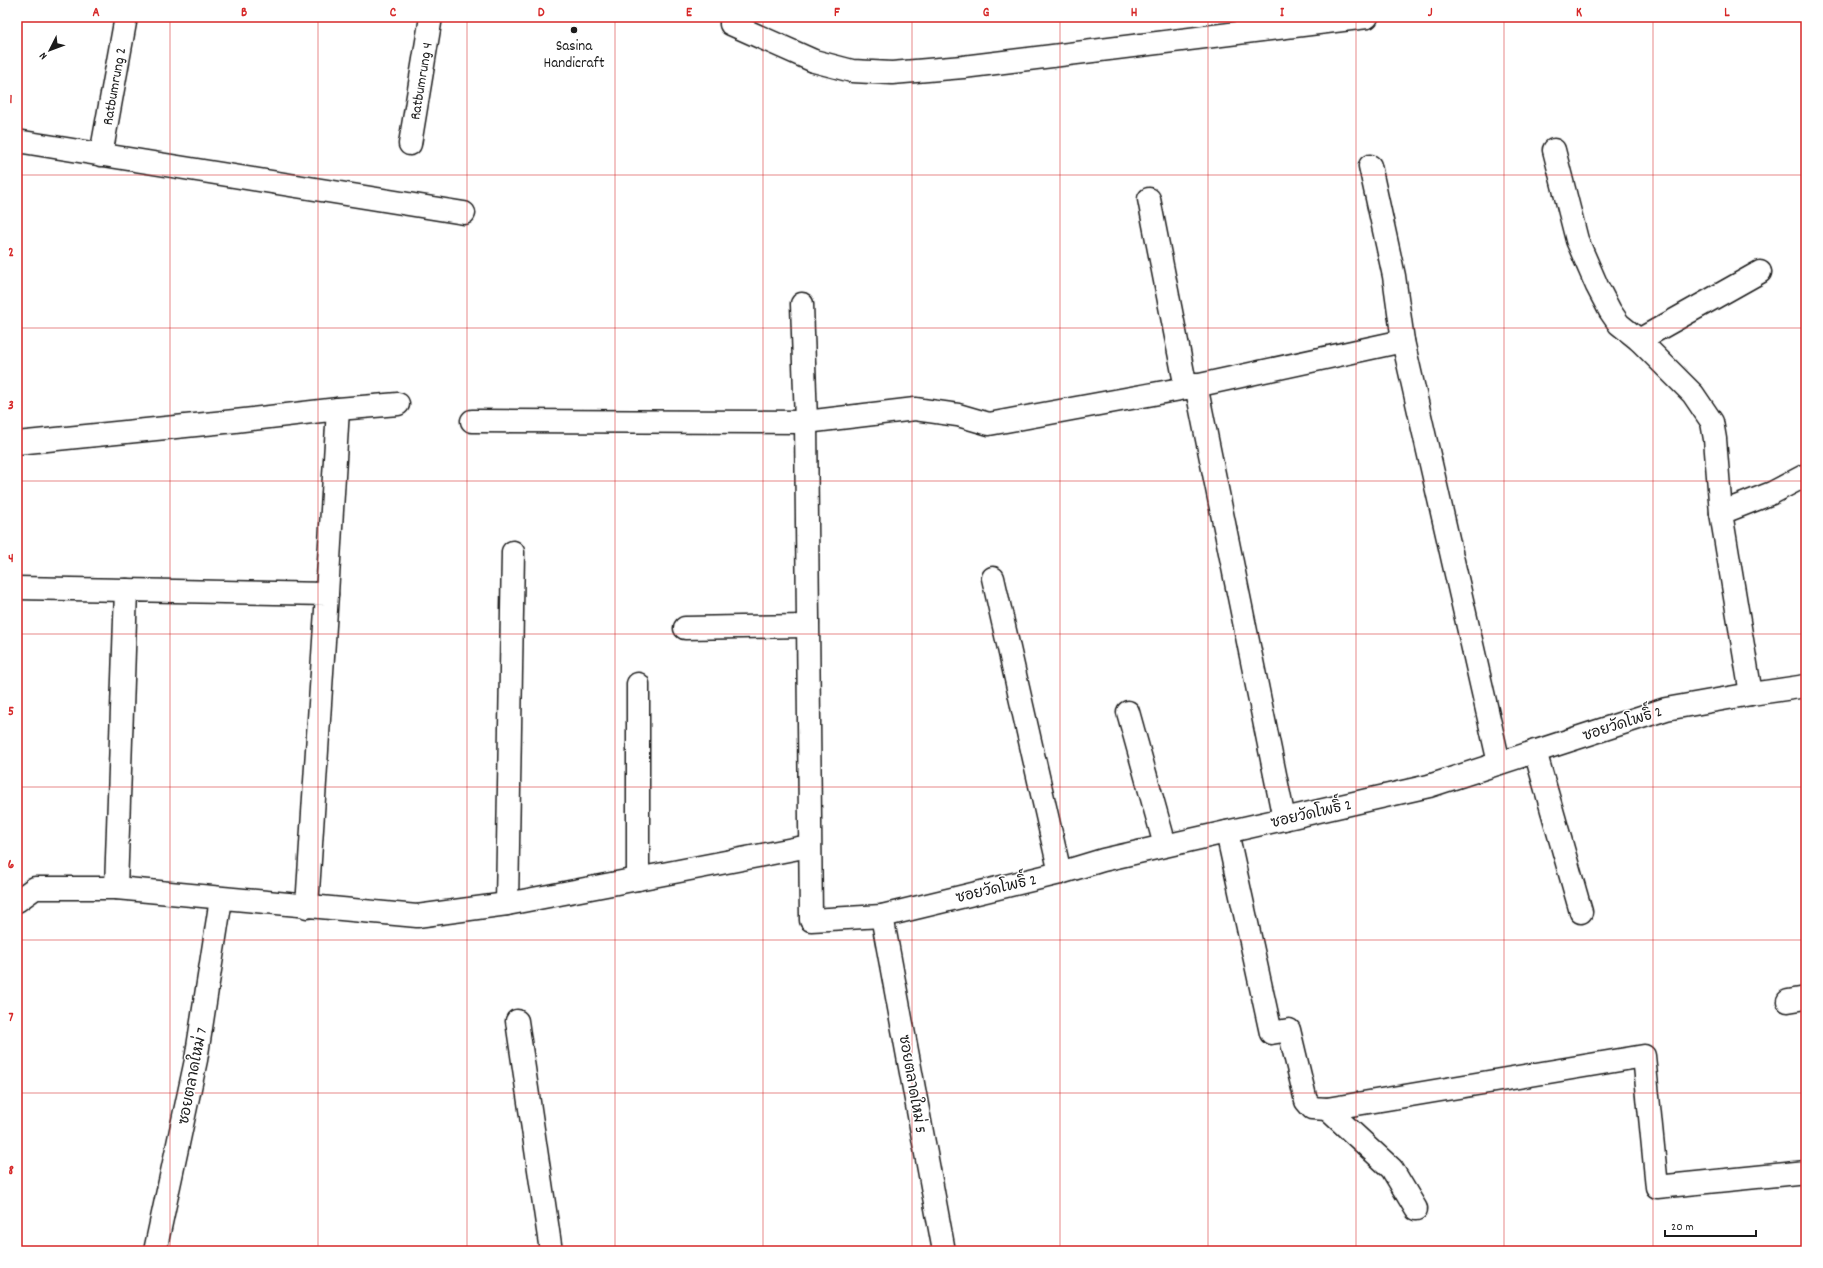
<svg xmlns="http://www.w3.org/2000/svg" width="1823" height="1268" font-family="Dekko,'Playpen Sans Thai',sans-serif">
	<rect width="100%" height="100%" fill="#fff"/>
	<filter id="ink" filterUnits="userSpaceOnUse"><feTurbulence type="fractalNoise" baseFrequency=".025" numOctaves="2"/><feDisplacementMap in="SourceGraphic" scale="8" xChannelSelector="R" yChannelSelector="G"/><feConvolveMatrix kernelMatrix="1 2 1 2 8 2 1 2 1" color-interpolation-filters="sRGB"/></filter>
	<g filter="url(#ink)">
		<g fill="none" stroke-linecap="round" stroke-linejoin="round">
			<g stroke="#1c1c1c" stroke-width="25">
				<g id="minor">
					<path d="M731 24 814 61 852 71 892 73 963 67 1367 17"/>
					<path d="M17 141 464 213"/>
					<path id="s1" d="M410 144 431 17"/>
					<path d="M1554 150 1577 240 1597 286 1610 311 1619 324 1639 340 1693 394 1712 422 1715 439 1721 513"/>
					<path id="s2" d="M101 155 126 17"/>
					<path d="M1370 166 1394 276 1403 341 1499 763"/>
					<path d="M1149 199 1186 388"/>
					<path d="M802 304 806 422 811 920 882 916 1060 873 1103 860 1429 786 1666 709 1751 694 1806 686"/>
					<path d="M1639 340 1760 272"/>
					<path d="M1196 385 1284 819"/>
					<path d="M338 409 398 404"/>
					<path d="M472 421 806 422 915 409 958 415 989 424 1186 388 1403 341"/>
					<path d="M17 443 235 421 338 409 327 594"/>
					<path d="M993 578 1060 873"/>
					<path d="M17 588 126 590"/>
					<path d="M685 628 807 626"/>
					<path d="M1751 694 1721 513 1772 493 1806 475"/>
					<path d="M1128 712 1165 845"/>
					<path d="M1535 751 1581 912"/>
					<path d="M1227 832 1271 1033 1289 1030 1306 1101 1312 1108 1327 1109 1644 1056 1657 1187 1806 1172"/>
					<path d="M638 879V684"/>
					<path d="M17 901 35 888H116"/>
					<path d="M507 904 513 552"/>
					<path d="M307 907 327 594 126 590 116 888 417 916 507 904 809 846"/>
					<path d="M882 916 944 1251"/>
					<path d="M1788 1001 1806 998"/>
					<path d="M517 1021 551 1251"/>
					<path d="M1327 1109 1392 1169 1416 1209"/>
					<path d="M155 1251 196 1060 221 899"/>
				</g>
			</g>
			<use href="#minor" stroke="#fff" stroke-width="22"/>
		</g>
	</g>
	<path fill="none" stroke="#d62828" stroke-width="1" stroke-opacity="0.55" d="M170 17V1251M318 17V1251M467 17V1251M615 17V1251M763 17V1251M912 17V1251M1060 17V1251M1208 17V1251M1356 17V1251M1504 17V1251M1653 17V1251M17 175H1806M17 328H1806M17 481H1806M17 634H1806M17 787H1806M17 940H1806M17 1093H1806"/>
	<circle fill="#1c1c1c" stroke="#fff" stroke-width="1.5" cx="574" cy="30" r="4"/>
	<g text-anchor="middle" stroke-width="3" stroke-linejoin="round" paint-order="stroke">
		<g font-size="15" fill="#1c1c1c" stroke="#fff">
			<text x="574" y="50">Sasina<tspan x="574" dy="17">Handicraft</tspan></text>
		</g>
		<g font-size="15" fill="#1c1c1c" stroke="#fff">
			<text dy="5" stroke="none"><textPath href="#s1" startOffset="64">Ratbumrung 4</textPath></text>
			<text dy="5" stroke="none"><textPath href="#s2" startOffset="70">Ratbumrung 2</textPath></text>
			<text transform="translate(1622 723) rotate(-18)" y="5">ซอยวัดโพธิ์ 2</text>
			<text transform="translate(1311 813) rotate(-13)" y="5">ซอยวัดโพธิ์ 2</text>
			<text transform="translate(996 888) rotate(-13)" y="5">ซอยวัดโพธิ์ 2</text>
			<text transform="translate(192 1076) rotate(-79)" y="5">ซอยตลาดใหม่ 7</text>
			<text transform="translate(913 1084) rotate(80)" y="5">ซอยตลาดใหม่ 5</text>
		</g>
	</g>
	<rect width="1823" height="1268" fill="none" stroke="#fff" stroke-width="44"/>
	<g transform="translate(50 50) rotate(228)" stroke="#ffffff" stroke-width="3" paint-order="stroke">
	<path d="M0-3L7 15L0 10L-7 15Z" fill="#1c1c1c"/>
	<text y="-6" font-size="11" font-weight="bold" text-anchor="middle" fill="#1c1c1c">N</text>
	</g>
	<path d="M1665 1230v6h91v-6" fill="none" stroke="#1c1c1c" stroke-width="2"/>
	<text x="1671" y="1230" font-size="12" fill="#1c1c1c" stroke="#ffffff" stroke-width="3" paint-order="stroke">20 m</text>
	<rect x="22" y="22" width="1779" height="1224" fill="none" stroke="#d62828" stroke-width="1.5"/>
	<g font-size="13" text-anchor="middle" font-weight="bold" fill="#d62828">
		<text x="96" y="16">A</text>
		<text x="244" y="16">B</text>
		<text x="393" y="16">C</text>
		<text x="541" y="16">D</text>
		<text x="689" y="16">E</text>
		<text x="837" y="16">F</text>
		<text x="986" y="16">G</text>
		<text x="1134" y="16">H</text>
		<text x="1282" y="16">I</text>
		<text x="1430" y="16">J</text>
		<text x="1579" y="16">K</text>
		<text x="1727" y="16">L</text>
		<text x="11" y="103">1</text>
		<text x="11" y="256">2</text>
		<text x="11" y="409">3</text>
		<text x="11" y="562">4</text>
		<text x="11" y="715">5</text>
		<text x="11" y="868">6</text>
		<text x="11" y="1021">7</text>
		<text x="11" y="1174">8</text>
	</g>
</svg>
